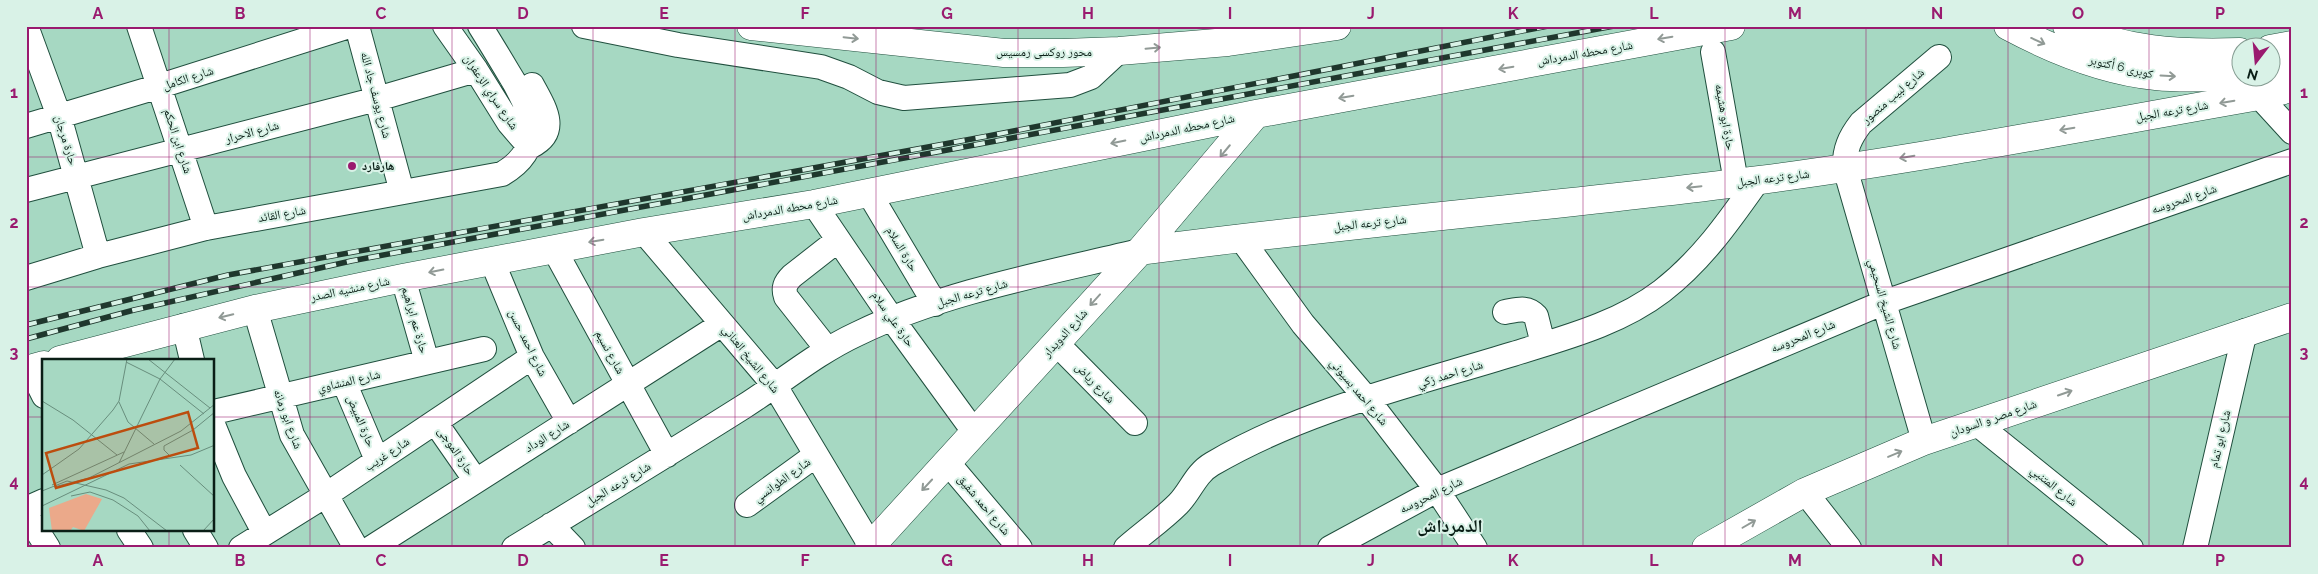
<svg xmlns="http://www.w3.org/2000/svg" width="2318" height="574" font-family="Raleway,'Noto Naskh Arabic',sans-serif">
	<rect width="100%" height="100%" fill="#a6d8c2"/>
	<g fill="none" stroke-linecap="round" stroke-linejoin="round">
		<g stroke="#204f3e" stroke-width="26">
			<path id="minor" d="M26 26 59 116 98 256
				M139 26 206 228
				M357 26 402 192
				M445 26 476 70 509 123 529 146
				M584 26 678 45 821 67 849 77 878 92 904 98 1070 85 1091 77 1119 51
				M1713 52 1736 182
				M2259 96 2292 132
				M26 126 160 86 349 26
				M531 146C561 131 543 106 532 85
				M26 190 377 99 476 70
				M869 193 935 304
				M814 204 892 319 975 433
				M644 232 775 386 872 548
				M1240 237 1303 324 1367 399 1437 490 1475 548
				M554 249 667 455
				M492 261 532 357 569 422
				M26 278 98 256 206 228 502 174C549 146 531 109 508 72 499 57 490 42 480 26
				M403 278 427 362
				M255 309 292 435 356 548
				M1505 312C1517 310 1527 306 1536 316L1543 344
				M184 326 192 360
				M1056 343 1135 423
				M827 349 786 297C783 288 785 283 792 276L838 240
				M30 368 44 396
				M344 382 377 460
				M214 412 484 349
				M435 422 476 481
				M1976 423 2131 548
				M214 427 234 476 264 532
				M1924 441 1845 168C1844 150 1850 137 1861 123L1939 57
				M948 463 1020 548
				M1805 492 1849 548
				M747 505 816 455
				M26 509 44 501
				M26 513 48 548
				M551 525 573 548
				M129 530 141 548
				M195 530 206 548
				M241 548 326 495 532 357
				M371 548 722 324
				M514 548C591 501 667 455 743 407 781 383 816 353 857 334 943 292 1048 273 1140 251
				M1126 548C1143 533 1162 520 1178 504 1191 491 1195 474 1212 464 1304 410 1412 385 1513 354 1564 338 1619 324 1662 291 1702 260 1729 221 1758 180
				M1330 548 1437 490 1885 302 2292 161
				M2195 548 2245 331"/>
		</g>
		<g stroke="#204f3e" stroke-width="29">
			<path id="major" d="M751 26 1004 53H1063L1119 51 1228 42 1337 26
				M1140 251C1346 223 1554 207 1760 180 1927 158 2093 125 2259 96L2292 88
				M60 360 255 309 403 278 644 232 814 204 1256 114 1731 26
				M26 370 44 365
				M869 548 1140 251 1256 114
				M1706 548 1805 492 1924 441 2292 317"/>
		</g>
		<g stroke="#204f3e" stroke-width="29">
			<path id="highway" d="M2008 26C2053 50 2105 71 2156 76 2184 79 2212 77 2240 76
				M2067 26C2126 51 2177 54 2240 52
				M2270 49 2292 45
				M2270 72 2292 69"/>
		</g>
		<use href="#minor" stroke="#fff" stroke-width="24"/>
		<use href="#major" stroke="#fff" stroke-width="28"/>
		<use href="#highway" stroke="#fff" stroke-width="28"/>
		<g stroke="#1f372d" stroke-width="5.5">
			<path id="rail" d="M26 325 228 275 988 136 1548 26
				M26 339 134 310 351 261 1614 26"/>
		</g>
		<use href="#rail" stroke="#d9f2e7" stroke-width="4" stroke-dasharray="11" stroke-linecap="butt"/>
	</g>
	<defs><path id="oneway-shaft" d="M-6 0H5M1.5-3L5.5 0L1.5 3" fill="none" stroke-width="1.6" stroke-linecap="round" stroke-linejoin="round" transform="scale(1.25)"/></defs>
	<g stroke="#919a96">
		<use href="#oneway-shaft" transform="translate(851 38) rotate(6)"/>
		<use href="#oneway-shaft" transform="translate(1665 38) rotate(170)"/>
		<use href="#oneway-shaft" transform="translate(2038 41) rotate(24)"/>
		<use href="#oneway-shaft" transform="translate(1153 48) rotate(-5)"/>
		<use href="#oneway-shaft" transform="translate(1506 68) rotate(170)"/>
		<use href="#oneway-shaft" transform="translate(2168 76) rotate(3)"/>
		<use href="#oneway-shaft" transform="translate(1346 97) rotate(170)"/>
		<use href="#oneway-shaft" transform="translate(2227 102) rotate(170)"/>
		<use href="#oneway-shaft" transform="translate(2067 129) rotate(170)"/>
		<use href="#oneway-shaft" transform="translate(1118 142) rotate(168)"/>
		<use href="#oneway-shaft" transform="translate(1225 151) rotate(130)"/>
		<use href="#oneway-shaft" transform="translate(1907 157) rotate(170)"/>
		<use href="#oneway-shaft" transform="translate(1694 187) rotate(174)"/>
		<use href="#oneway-shaft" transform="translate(596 241) rotate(170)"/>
		<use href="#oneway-shaft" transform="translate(436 271) rotate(169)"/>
		<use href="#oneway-shaft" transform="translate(1095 300) rotate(132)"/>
		<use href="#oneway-shaft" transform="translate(226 316) rotate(166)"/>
		<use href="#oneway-shaft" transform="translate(2065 393) rotate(-19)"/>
		<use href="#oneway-shaft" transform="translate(1895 454) rotate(-23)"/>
		<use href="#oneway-shaft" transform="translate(927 485) rotate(133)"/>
		<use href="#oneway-shaft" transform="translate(1749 524) rotate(-30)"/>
	</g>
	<path fill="none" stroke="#9a1a6f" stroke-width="1" stroke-opacity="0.55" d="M169 26V360M310 26V548M452 26V548M593 26V548M735 26V548M876 26V548M1018 26V548M1159 26V548M1300 26V548M1442 26V548M1583 26V548M1725 26V548M1866 26V548M2008 26V548M2149 26V548M26 157H2292M26 287H2292M26 417H44M214 417H2292M169 530V548"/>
	<circle fill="#9a1a6f" stroke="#d9f2e7" stroke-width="2" cx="352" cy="166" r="5"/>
	<g text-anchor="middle" stroke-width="4" stroke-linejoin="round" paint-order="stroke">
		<g font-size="12" fill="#0a1e16" stroke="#d9f2e7">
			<text x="1044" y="56">محور روكسى رمسيس</text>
			<text transform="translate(1585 53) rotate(-10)" y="4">شارع محطه الدمرداش</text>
			<text transform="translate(2121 67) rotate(13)" y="4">كوبرى 6 أكتوبر</text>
			<text transform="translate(188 78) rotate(-18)" y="4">شارع الكامل</text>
			<text transform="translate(491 92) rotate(56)" y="4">شارع سراي الزعفران</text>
			<text transform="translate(376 95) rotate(75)" y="4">شارع يوسف جاد الله</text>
			<text transform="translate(1893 96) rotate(-41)" y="4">شارع لبيب منصور</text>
			<text transform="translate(2172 111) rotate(-10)" y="4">شارع ترعه الجبل</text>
			<text transform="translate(1725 117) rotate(80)" y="4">حارة ابو هشيمه</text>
			<text transform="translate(1187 128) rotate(-12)" y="4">شارع محطه الدمرداش</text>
			<text transform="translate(252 132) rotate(-15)" y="4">شارع الاحرار</text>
			<text transform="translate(66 140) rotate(73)" y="4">حارة مرجان</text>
			<text transform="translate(178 141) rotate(72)" y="4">شارع ابن الحكم</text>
			<text transform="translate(1773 178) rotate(-7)" y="4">شارع ترعه الجبل</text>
			<text transform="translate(2184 199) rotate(-19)" y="4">شارع المحروسه</text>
			<text transform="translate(790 208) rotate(-10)" y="4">شارع محطه الدمرداش</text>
			<text transform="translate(282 214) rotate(-10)" y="4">شارع القائد</text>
			<text transform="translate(1370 223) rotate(-6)" y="4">شارع ترعه الجبل</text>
			<text transform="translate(902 249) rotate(59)" y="4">حارة السلام</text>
			<text transform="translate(350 289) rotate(-12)" y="4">شارع منشيه الصدر</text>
			<text transform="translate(972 293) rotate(-16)" y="4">شارع ترعه الجبل</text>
			<text transform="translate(1885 304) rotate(74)" y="4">شارع الشيخ السحيمي</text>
			<text transform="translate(893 319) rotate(55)" y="4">حارة علي سلام</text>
			<text transform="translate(415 320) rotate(74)" y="4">حارة عم ابراهيم</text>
			<text transform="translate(1065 333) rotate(-48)" y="4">شارع الدويدار</text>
			<text transform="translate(1803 336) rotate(-22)" y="4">شارع المحروسه</text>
			<text transform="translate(528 343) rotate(64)" y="4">شارع احمد حسن</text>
			<text transform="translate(610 352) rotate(61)" y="4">شارع نسيم</text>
			<text transform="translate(751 359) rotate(51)" y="4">شارع الشيخ العناني</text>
			<text transform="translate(1450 374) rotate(-17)" y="4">شارع احمد زكي</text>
			<text transform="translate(349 381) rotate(-13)" y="4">شارع المنشاوي</text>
			<text transform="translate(1095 383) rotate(46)" y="4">شارع رياض</text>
			<text transform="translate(1359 392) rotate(50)" y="4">شارع احمد بسيوني</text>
			<text transform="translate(1993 418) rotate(-19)" y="4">شارع مصر و السودان</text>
			<text transform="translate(288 419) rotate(70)" y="4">شارع ابو رمانه</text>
			<text transform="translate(361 421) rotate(67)" y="4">حارة المبيض</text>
			<text transform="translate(547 436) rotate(-32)" y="4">شارع الوداد</text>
			<text transform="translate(2220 439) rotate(-77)" y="4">شارع ابو تمام</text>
			<text transform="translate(456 451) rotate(56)" y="4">حارة الموجى</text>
			<text transform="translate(387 454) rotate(-33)" y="4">شارع غريب</text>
			<text transform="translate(782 480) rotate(-36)" y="4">شارع الطوانسي</text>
			<text transform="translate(618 484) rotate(-31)" y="4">شارع ترعه الجبل</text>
			<text transform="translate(2054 486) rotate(39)" y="4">شارع المتنبي</text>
			<text transform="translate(1431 495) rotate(-26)" y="4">شارع المحروسه</text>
			<text transform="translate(984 505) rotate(50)" y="4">شارع احمد شفيق</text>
		</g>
		<g font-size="12" font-weight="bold" fill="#0a1e16" stroke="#d9f2e7" text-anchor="start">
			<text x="362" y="170">هارفارد</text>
		</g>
		<g font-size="18" font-weight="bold" fill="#0a1e16" stroke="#d9f2e7">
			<text x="1450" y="532">الدمرداش</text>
		</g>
	</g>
	<g transform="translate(42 359)">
		<rect width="172" height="172" fill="#a6d8c2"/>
		<path d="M44 135 60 140 42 172 31 168 28 172H10L7 149Z" fill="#eba98a"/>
		<path fill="none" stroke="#688e7d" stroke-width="1" d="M106 0 168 49M84 3 118 20 162 55M0 42 31 61 75 96M77 43 86 63 112 85M128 97 122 91V87L151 71 173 53M77 104 118 20 133 0M138 106 173 138M0 116 37 90 71 51 77 42 85 0M47 119 139 72 173 45M10 126 82 93M12 128 47 119M0 132 25 122 64 131 82 139 125 172M29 137 48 133 71 141 96 157 108 172M0 147 87 105 149 96 173 86M161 172 173 159"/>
		<path fill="#bc4d0e" fill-opacity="0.15" stroke="#bc4d0e" stroke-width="2.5" d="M146 53 156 89 14 129 4 94Z"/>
		<rect width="172" height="172" fill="none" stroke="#0a1e16" stroke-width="2.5"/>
	</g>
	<rect width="2318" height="574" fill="none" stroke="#d9f2e7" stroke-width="55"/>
	<g transform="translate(2256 62) rotate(196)"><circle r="24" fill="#d9f2e7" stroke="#869d93"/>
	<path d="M0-4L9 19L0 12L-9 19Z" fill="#9a1a6f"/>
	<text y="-8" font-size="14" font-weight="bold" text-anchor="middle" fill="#0a1e16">N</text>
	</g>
	<rect x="28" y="28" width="2262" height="518" fill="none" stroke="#9a1a6f" stroke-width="2"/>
	<g font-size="16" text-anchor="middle" font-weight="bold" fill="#9a1a6f">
		<text x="98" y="19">A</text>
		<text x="240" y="19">B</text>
		<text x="381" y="19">C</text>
		<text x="523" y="19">D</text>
		<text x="664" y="19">E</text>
		<text x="805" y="19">F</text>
		<text x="947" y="19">G</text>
		<text x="1088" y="19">H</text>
		<text x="1230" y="19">I</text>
		<text x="1371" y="19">J</text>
		<text x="1513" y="19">K</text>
		<text x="1654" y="19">L</text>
		<text x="1795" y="19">M</text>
		<text x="1937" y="19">N</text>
		<text x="2078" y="19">O</text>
		<text x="2220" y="19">P</text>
		<text x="14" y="98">1</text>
		<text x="2304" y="98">1</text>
		<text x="14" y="228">2</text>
		<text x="2304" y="228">2</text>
		<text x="14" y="358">3</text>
		<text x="2304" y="358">3</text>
		<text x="14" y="487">4</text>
		<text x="2304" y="487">4</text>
		<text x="98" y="566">A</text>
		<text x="240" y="566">B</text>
		<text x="381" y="566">C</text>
		<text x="523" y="566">D</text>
		<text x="664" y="566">E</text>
		<text x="805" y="566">F</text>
		<text x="947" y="566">G</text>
		<text x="1088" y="566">H</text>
		<text x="1230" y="566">I</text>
		<text x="1371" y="566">J</text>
		<text x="1513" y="566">K</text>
		<text x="1654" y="566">L</text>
		<text x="1795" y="566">M</text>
		<text x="1937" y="566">N</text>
		<text x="2078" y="566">O</text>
		<text x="2220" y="566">P</text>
	</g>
</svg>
